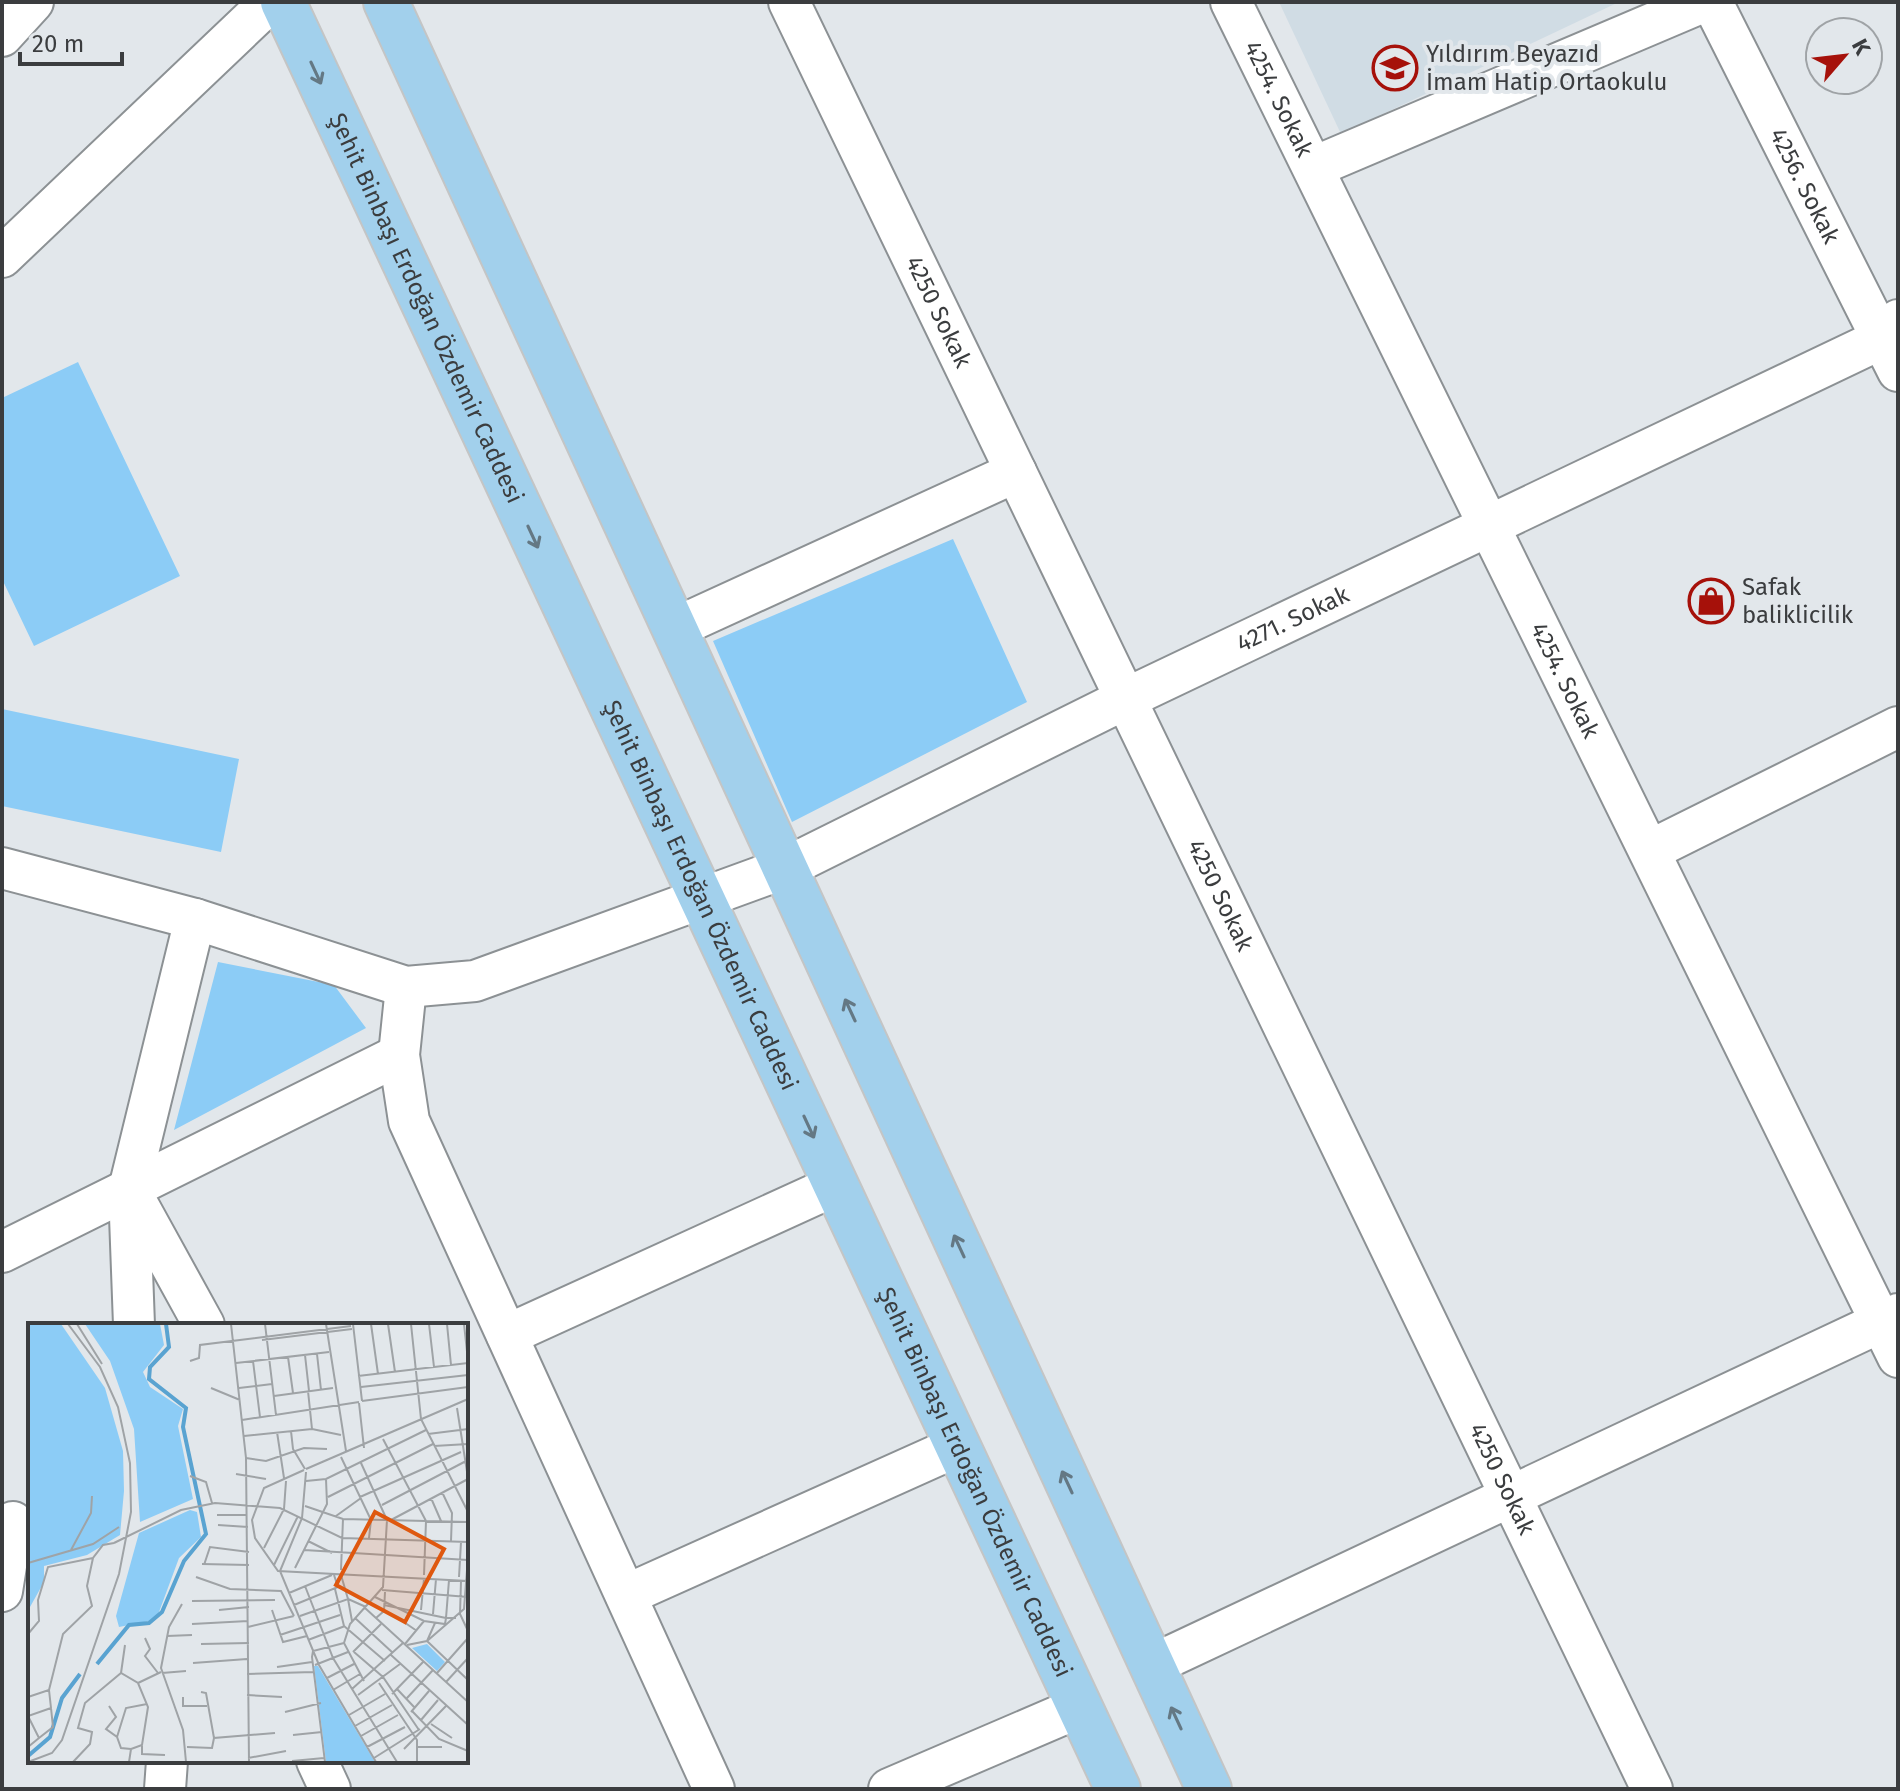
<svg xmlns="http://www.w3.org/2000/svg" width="1900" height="1791" font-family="'Fira Sans',sans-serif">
	<rect width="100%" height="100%" fill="#e2e7eb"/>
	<path fill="#d0dce4" d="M1279 2H1619L1341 134Z"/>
	<path fill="#8cccf6" d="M78 362 180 576 34 646 2 579V398Z
		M953 539 1027 702 792 822 713 641Z
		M2 709 239 759 221 852 2 806Z
		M218 962 334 985 366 1028 174 1130Z"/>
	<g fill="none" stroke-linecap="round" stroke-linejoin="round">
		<g stroke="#8c9194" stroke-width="44">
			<g id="minor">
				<path id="s1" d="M789 2 1652 1789"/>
				<path id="s2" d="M1231 2 1898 1357"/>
				<path id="s3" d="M1712 2 1898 371"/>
				<path d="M2 36 33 2"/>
				<path d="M1314 167 1703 2"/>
				<path d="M2 257 270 2"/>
				<path d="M675 628 1016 472"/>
				<path d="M1651 850 1898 727"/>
				<path id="s4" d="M2 868 195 919 406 987 475 981 785 868 1125 699 1881 339 1898 320"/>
				<path d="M406 987 399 1055 409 1121 714 1789"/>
				<path d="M133 1196 204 1325"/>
				<path d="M2 1252 399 1055"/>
				<path d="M134 1325 129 1189 195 919"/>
				<path d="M507 1335 836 1185"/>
				<path d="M2 1591 13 1522"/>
				<path d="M626 1595 958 1446"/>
				<path d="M1152 1665 1898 1314"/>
				<path d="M317 1761 330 1789"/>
				<path d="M165 1789 167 1761"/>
				<path d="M889 1789 1080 1707"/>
			</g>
		</g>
		<g stroke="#c4c5c5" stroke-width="48">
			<g id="major">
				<path id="s5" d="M283 2 1118 1789"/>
				<path d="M386 2 1209 1789"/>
			</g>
		</g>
		<use href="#minor" stroke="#fff" stroke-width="40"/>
		<use href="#major" stroke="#a2d0ec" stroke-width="44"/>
	</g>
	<defs><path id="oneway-shaft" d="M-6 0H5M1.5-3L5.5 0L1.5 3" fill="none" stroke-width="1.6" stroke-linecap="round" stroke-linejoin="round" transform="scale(2)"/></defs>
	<g stroke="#647884">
		<use href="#oneway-shaft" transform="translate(316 73) rotate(65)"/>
		<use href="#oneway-shaft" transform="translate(533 537) rotate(65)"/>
		<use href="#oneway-shaft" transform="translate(850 1010) rotate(-115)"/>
		<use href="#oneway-shaft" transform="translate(809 1127) rotate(65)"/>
		<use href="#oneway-shaft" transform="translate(959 1246) rotate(-115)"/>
		<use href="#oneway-shaft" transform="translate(1067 1482) rotate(-115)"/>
		<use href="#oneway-shaft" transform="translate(1176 1718) rotate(-115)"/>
	</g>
	<defs>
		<g id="school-ring" transform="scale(2.3)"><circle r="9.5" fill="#e2e7eb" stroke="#a6110a" stroke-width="1.5"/><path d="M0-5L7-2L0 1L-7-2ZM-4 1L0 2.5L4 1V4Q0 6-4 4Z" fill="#a6110a"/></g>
		<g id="shop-ring" transform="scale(2.3)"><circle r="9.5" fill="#e2e7eb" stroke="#a6110a" stroke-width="1.5"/><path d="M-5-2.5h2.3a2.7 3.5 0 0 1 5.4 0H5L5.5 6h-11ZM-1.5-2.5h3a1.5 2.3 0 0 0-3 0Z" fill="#a6110a"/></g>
	</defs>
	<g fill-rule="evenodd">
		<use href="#school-ring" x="1395" y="68"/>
		<use href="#shop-ring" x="1711" y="601"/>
	</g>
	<g text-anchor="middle" stroke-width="8" stroke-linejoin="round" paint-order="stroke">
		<g font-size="24" fill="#3b3d3f" stroke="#e2e7eb" text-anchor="start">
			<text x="1426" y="62">Yıldırım Beyazıd<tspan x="1426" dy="28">İmam Hatip Ortaokulu</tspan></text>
			<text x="1742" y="595">Safak<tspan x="1742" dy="28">baliklicilik</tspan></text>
		</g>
		<g font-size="24" fill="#3b3d3f" stroke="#e2e7eb">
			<text dy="8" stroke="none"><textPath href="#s2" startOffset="108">4254. Sokak</textPath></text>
			<text dy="8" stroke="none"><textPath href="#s3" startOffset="206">4256. Sokak</textPath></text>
			<text dy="8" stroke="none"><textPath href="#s5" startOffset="338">Şehit Binbaşı Erdoğan Özdemir Caddesi</textPath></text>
			<text dy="8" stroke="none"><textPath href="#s1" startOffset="344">4250 Sokak</textPath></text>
			<text dy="8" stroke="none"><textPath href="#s4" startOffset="1386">4271. Sokak</textPath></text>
			<text dy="8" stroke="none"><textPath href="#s2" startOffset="756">4254. Sokak</textPath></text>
			<text dy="8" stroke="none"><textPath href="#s5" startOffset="986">Şehit Binbaşı Erdoğan Özdemir Caddesi</textPath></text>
			<text dy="8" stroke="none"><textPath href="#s1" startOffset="992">4250 Sokak</textPath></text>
			<text dy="8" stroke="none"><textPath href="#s1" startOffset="1640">4250 Sokak</textPath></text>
			<text dy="8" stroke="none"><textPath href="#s5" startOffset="1634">Şehit Binbaşı Erdoğan Özdemir Caddesi</textPath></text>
		</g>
	</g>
	<g transform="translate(28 1323)">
		<rect width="440" height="440" fill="#e2e7eb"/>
		<path d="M0 1H33L77 65 95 128 96 168 92 212 59 232 16 243V259L2 284ZM57 1H132L136 22 115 49 122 64 155 86 150 103 165 176 112 199 106 106 82 38ZM162 187 169 189 173 214 151 235 131 289 126 297 91 304 88 293 111 210ZM399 321 417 339 409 348 384 325ZM286 343H290L347 439H298Z" fill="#8cccf6"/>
		<path fill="none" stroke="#59a3d1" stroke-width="4" d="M69 341 101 302 121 300 134 289 156 238 178 211 155 104 158 85 121 56 122 44 141 24 138 1M0 433 22 414 34 375 52 351"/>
		<path fill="none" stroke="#9fa3a6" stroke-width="2" d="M49 1 74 41M203 1 218 135 221 439M237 1 248 92M298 1 318 128M325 1 334 78M343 1 350 51M360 1 367 49M383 1 393 96 440 189M401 1 406 44M419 1 423 42M436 1 440 38M234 17 324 6M289 31 293 67M277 32 281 68M260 34 265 70M162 38 171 35 172 22 323 3M225 38 232 94M208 40 301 29M330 53 440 40M333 64 440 52M183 65 212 77M211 65 244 61M280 68 284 106M246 73 305 65M334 78 440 64M331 80 336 125M429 85 440 155M214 97 331 79M263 108 265 126 277 146M249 109 256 155M400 111 440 106M216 113 284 106 313 112M355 116 398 198 396 252M406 123 440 121M313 134 343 197 341 215M218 135 238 138 276 125 299 126M333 140 359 197 355 264 322 301 316 320 336 358M278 146 440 76M276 147 236 165 224 197 227 215 250 248 440 258M278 149 274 195 252 248 291 342 348 439M208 151 238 156M162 153 178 159 184 180M278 158 298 156 398 107M414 169 424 190 423 218M300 174 405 121M332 174 433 129M403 175 413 198M354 182 440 137M277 183 315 196 440 199M189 192H219M308 193 333 175M363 197 440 156M190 202 220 204M280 218 304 230M86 220 153 187 187 180 252 185 314 215 440 219M236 225 256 186 258 158M43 227 63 190 64 173M276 227 440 237M0 240 65 221 91 204M174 241 221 242M176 242 182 224 221 229M246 242 270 193M267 245 299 181 298 156M313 247 315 196M313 252 320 276 338 284M168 254 202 266 253 268 266 293M431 254 433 219M433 258 432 291 440 308M277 263 305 335 369 439M307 266 316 303 357 338M354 267 440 274M261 270 304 252M347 274 396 298 417 301 418 295H428M164 278 247 277M154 281 141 304 133 345 155 407 158 439M266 282 310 264 306 252M356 282 418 295 421 257M337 285 440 379M191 287 221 284M244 287 255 319 279 313M393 287 396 256M405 291 408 256M272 293 320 276 324 298M367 293 389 308M327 295 365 330M348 295 356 288 357 269M407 300 399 318 440 357M164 301 220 298M220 304 266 293M0 311 11 298 10 277 20 244 65 235M252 312 312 292M139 313 164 312M117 315 122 326 117 333 130 350M280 317 317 303M173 321 221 320M377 321 396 298M379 322 399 318 436 286 440 234M325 329 353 301M326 329 355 354 391 407M363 332 440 402M165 340 219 336M287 342 320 329M249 344 284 339M93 350 97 322M134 350 158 348M409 350 440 315M219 351 285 349M299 355 326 341M418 359 440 335M110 360 133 349M351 360 389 417V439M324 366 375 320M369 366 387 385M305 367 332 351M173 369 178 370 186 415M364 371 396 338M219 372 254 374M330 372 372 341M0 374 21 367 35 311 64 283 59 263 65 235 75 222 86 220M155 374V383H179M379 375 405 347M81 383 88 394 78 406 89 414 93 425 103 426M384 388 411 416 440 428M257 389 293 380M383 389 401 368M321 392 357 371M393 397 410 377M403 401 424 415M327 403 364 382M265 412 294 409M333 413 370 392M89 414 98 385 119 381M11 415 25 404 23 385M114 423V431L137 432M0 424 11 415 0 393 23 385 21 367M159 424 184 425 186 415 247 410M339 424 377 404M389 424H414M376 426 418 383M220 435 258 428M346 435 392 406M264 438 296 435M0 439 24 430 34 417 91 251 103 189 102 140 90 84 72 44 40 1M45 439 62 421 64 409 50 405 57 380 93 350 110 360 120 384 114 422 103 426 101 439M297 439 284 334 285 328 316 320"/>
		<path fill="#df580f" fill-opacity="0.15" stroke="#df580f" stroke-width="4" d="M347 189 416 226 377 299 308 262Z"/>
		<rect width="440" height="440" fill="none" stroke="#3b3d3f" stroke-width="4"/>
	</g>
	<rect width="1900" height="1791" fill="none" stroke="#3b3d3f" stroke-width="8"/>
	<g transform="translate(1844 56) rotate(62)"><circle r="38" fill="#e2e7eb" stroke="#9fa3a6" stroke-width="2"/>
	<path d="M0-6L14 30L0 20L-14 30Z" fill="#a6110a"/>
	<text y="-12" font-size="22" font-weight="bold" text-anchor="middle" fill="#3b3d3f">K</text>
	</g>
	<path d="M20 52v12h102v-12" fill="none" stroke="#3b3d3f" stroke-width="4"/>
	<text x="32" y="52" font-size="24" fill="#3b3d3f" stroke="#e2e7eb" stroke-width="6" paint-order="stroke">20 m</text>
</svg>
